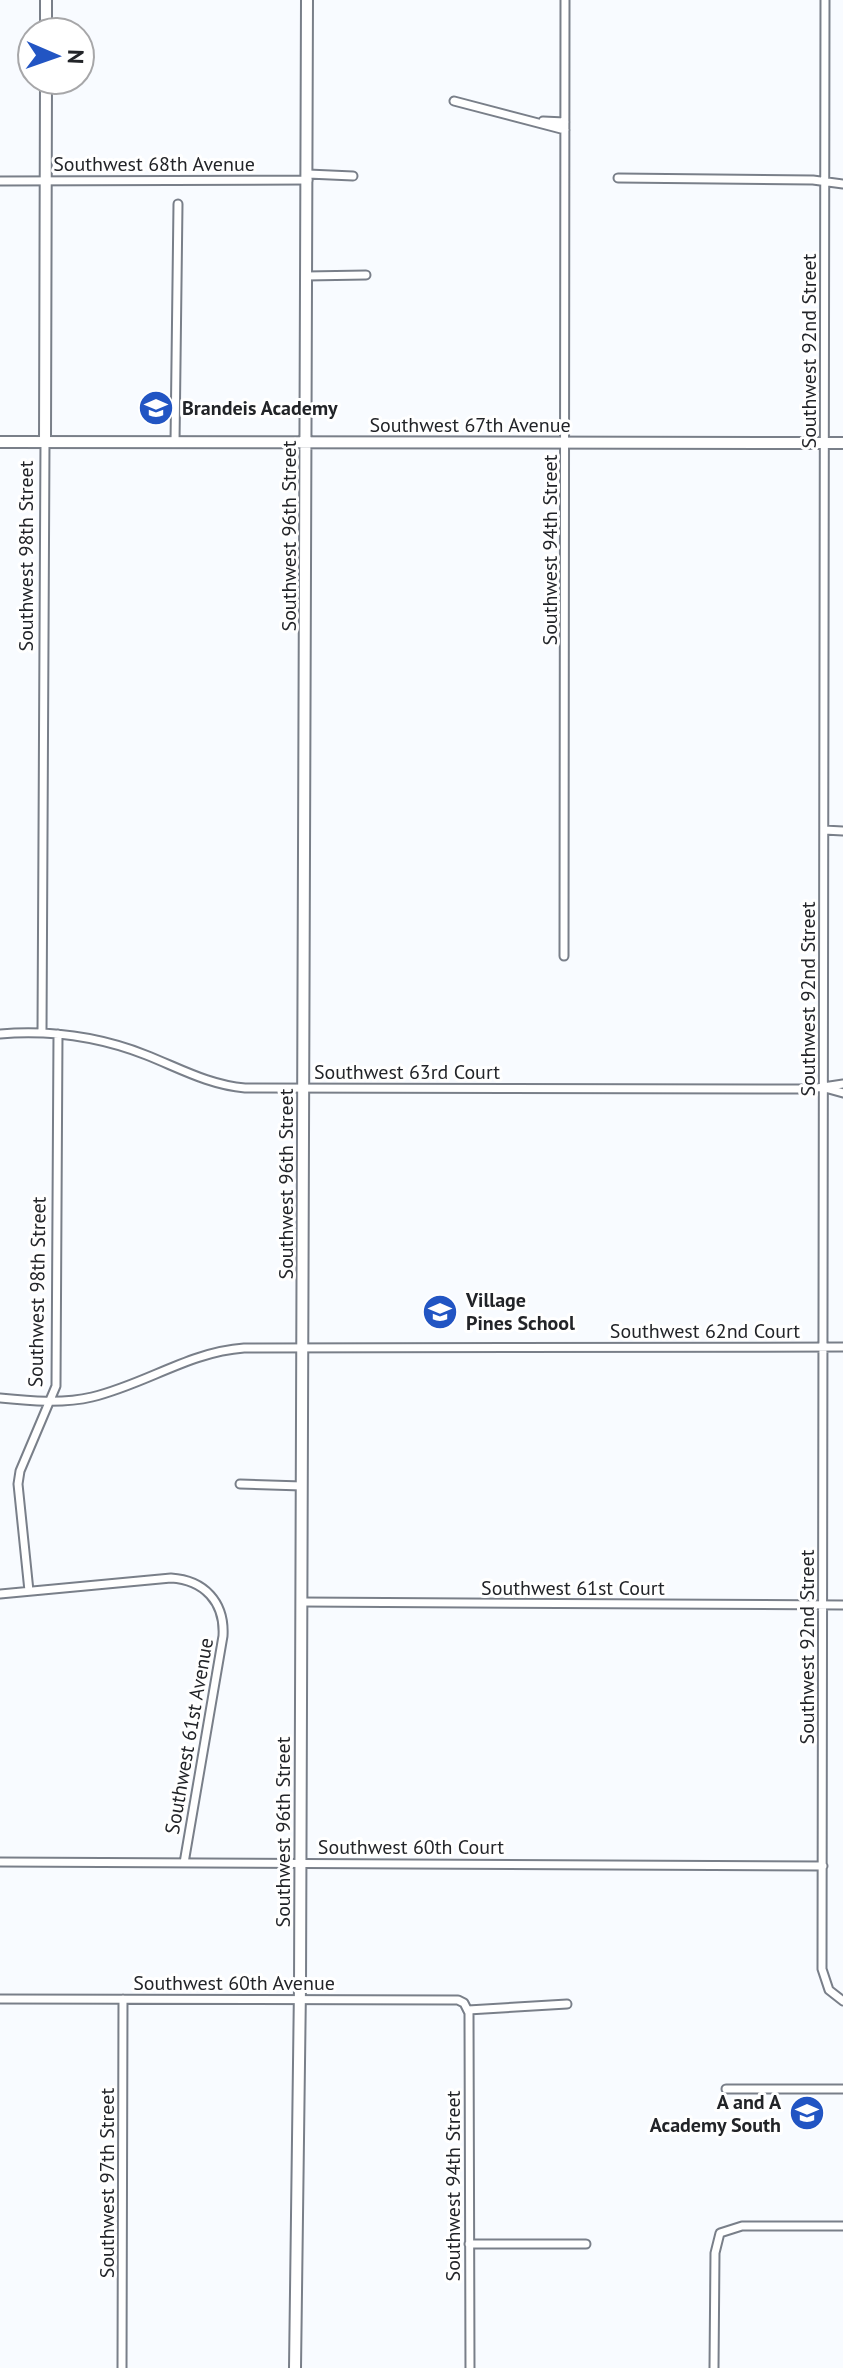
<svg xmlns="http://www.w3.org/2000/svg" width="843" height="2368" font-family="'PT Sans',sans-serif">
	<rect width="100%" height="100%" fill="#f8fbff"/>
	<g fill="none" stroke-linecap="round" stroke-linejoin="round">
		<g stroke="#797f89" stroke-width="11">
			<path id="street" d="M825 0 822 1969 829 1990 843 2001
				M454 101 565 130
				M543 121 565 122
				M308 174 353 176
				M618 178 813 180 843 184
				M0 181 308 180
				M306 276 366 275
				M175 442 178 204
				M824 830 843 831
				M564 956 565 0
				M42 1032 45 442
				M0 1034C49 1030 100 1037 146 1055 179 1068 209 1085 245 1088L810 1089 843 1084
				M825 1088 843 1093
				M0 1398C30 1401 63 1404 92 1397 146 1384 189 1352 244 1348L843 1347
				M240 1484 302 1486
				M29 1591 18 1484 20 1471 56 1386 58 1034
				M0 1594 171 1578C204 1580 225 1602 223 1636L184 1863
				M302 1602 843 1605
				M0 1862 823 1866
				M0 1999 458 2000 464 2003 469 2013 470 2368
				M468 2010 567 2004
				M726 2089H843
				M469 2244H586
				M122 2368 123 1999
				M714 2368 715 2253 720 2233 742 2226H843"/>
		</g>
		<g stroke="#797f89" stroke-width="14">
			<path id="secondary" d="M46 32V0
				M0 442 843 443
				M45 442 46 80
				M295 2368 300 1987 307 0"/>
		</g>
		<use href="#street" stroke="#fff" stroke-width="7"/>
		<use href="#secondary" stroke="#fff" stroke-width="10"/>
	</g>
	<defs>
		<g id="school-disc" transform="scale(1.8)"><circle r="9.5" fill="#2255c3" stroke="#fff"/><path d="M0-5L7-2L0 1L-7-2ZM-4 1L0 2.5L4 1V4Q0 6-4 4Z" fill="#fff"/></g>
	</defs>
	<g fill-rule="evenodd">
		<use href="#school-disc" x="156" y="408"/>
		<use href="#school-disc" x="440" y="1312"/>
		<use href="#school-disc" x="807" y="2113"/>
	</g>
	<g text-anchor="middle" stroke-width="6" stroke-linejoin="round" paint-order="stroke">
		<g font-size="20" fill="#222428" stroke="#fff">
			<text x="154" y="171">Southwest 68th Avenue</text>
			<text transform="translate(809 351) rotate(-90)" y="7">Southwest 92nd Street</text>
			<text x="470" y="432">Southwest 67th Avenue</text>
			<text transform="translate(289 536) rotate(-90)" y="7">Southwest 96th Street</text>
			<text transform="translate(550 550) rotate(-90)" y="7">Southwest 94th Street</text>
			<text transform="translate(26 556) rotate(-90)" y="7">Southwest 98th Street</text>
			<text transform="translate(808 999) rotate(-90)" y="7">Southwest 92nd Street</text>
			<text x="407" y="1079">Southwest 63rd Court</text>
			<text transform="translate(286 1184) rotate(-90)" y="7">Southwest 96th Street</text>
			<text transform="translate(37 1292) rotate(-89)" y="7">Southwest 98th Street</text>
			<text x="705" y="1338">Southwest 62nd Court</text>
			<text x="573" y="1595">Southwest 61st Court</text>
			<text transform="translate(807 1647) rotate(-90)" y="7">Southwest 92nd Street</text>
			<text transform="translate(189 1736) rotate(-80)" y="7">Southwest 61st Avenue</text>
			<text transform="translate(283 1832) rotate(-90)" y="7">Southwest 96th Street</text>
			<text x="411" y="1854">Southwest 60th Court</text>
			<text x="234" y="1990">Southwest 60th Avenue</text>
			<text transform="translate(107 2183) rotate(-90)" y="7">Southwest 97th Street</text>
			<text transform="translate(453 2186) rotate(-90)" y="7">Southwest 94th Street</text>
		</g>
		<g font-size="20" font-weight="bold" fill="#222428" stroke="#fff" text-anchor="start">
			<text x="182" y="415">Brandeis Academy</text>
			<text x="466" y="1307">Village<tspan x="466" dy="23">Pines School</tspan></text>
			<text x="781" y="2109" text-anchor="end">A and A<tspan x="781" dy="23">Academy South</tspan></text>
		</g>
	</g>
	<g transform="translate(56 56) rotate(92)"><circle r="38" fill="#ffffff" stroke="#a7a7a9" stroke-width="2"/>
	<path d="M0-6L14 30L0 20L-14 30Z" fill="#2255c3"/>
	<text y="-12" font-size="22" font-weight="bold" text-anchor="middle" fill="#222428">N</text>
	</g>
</svg>
